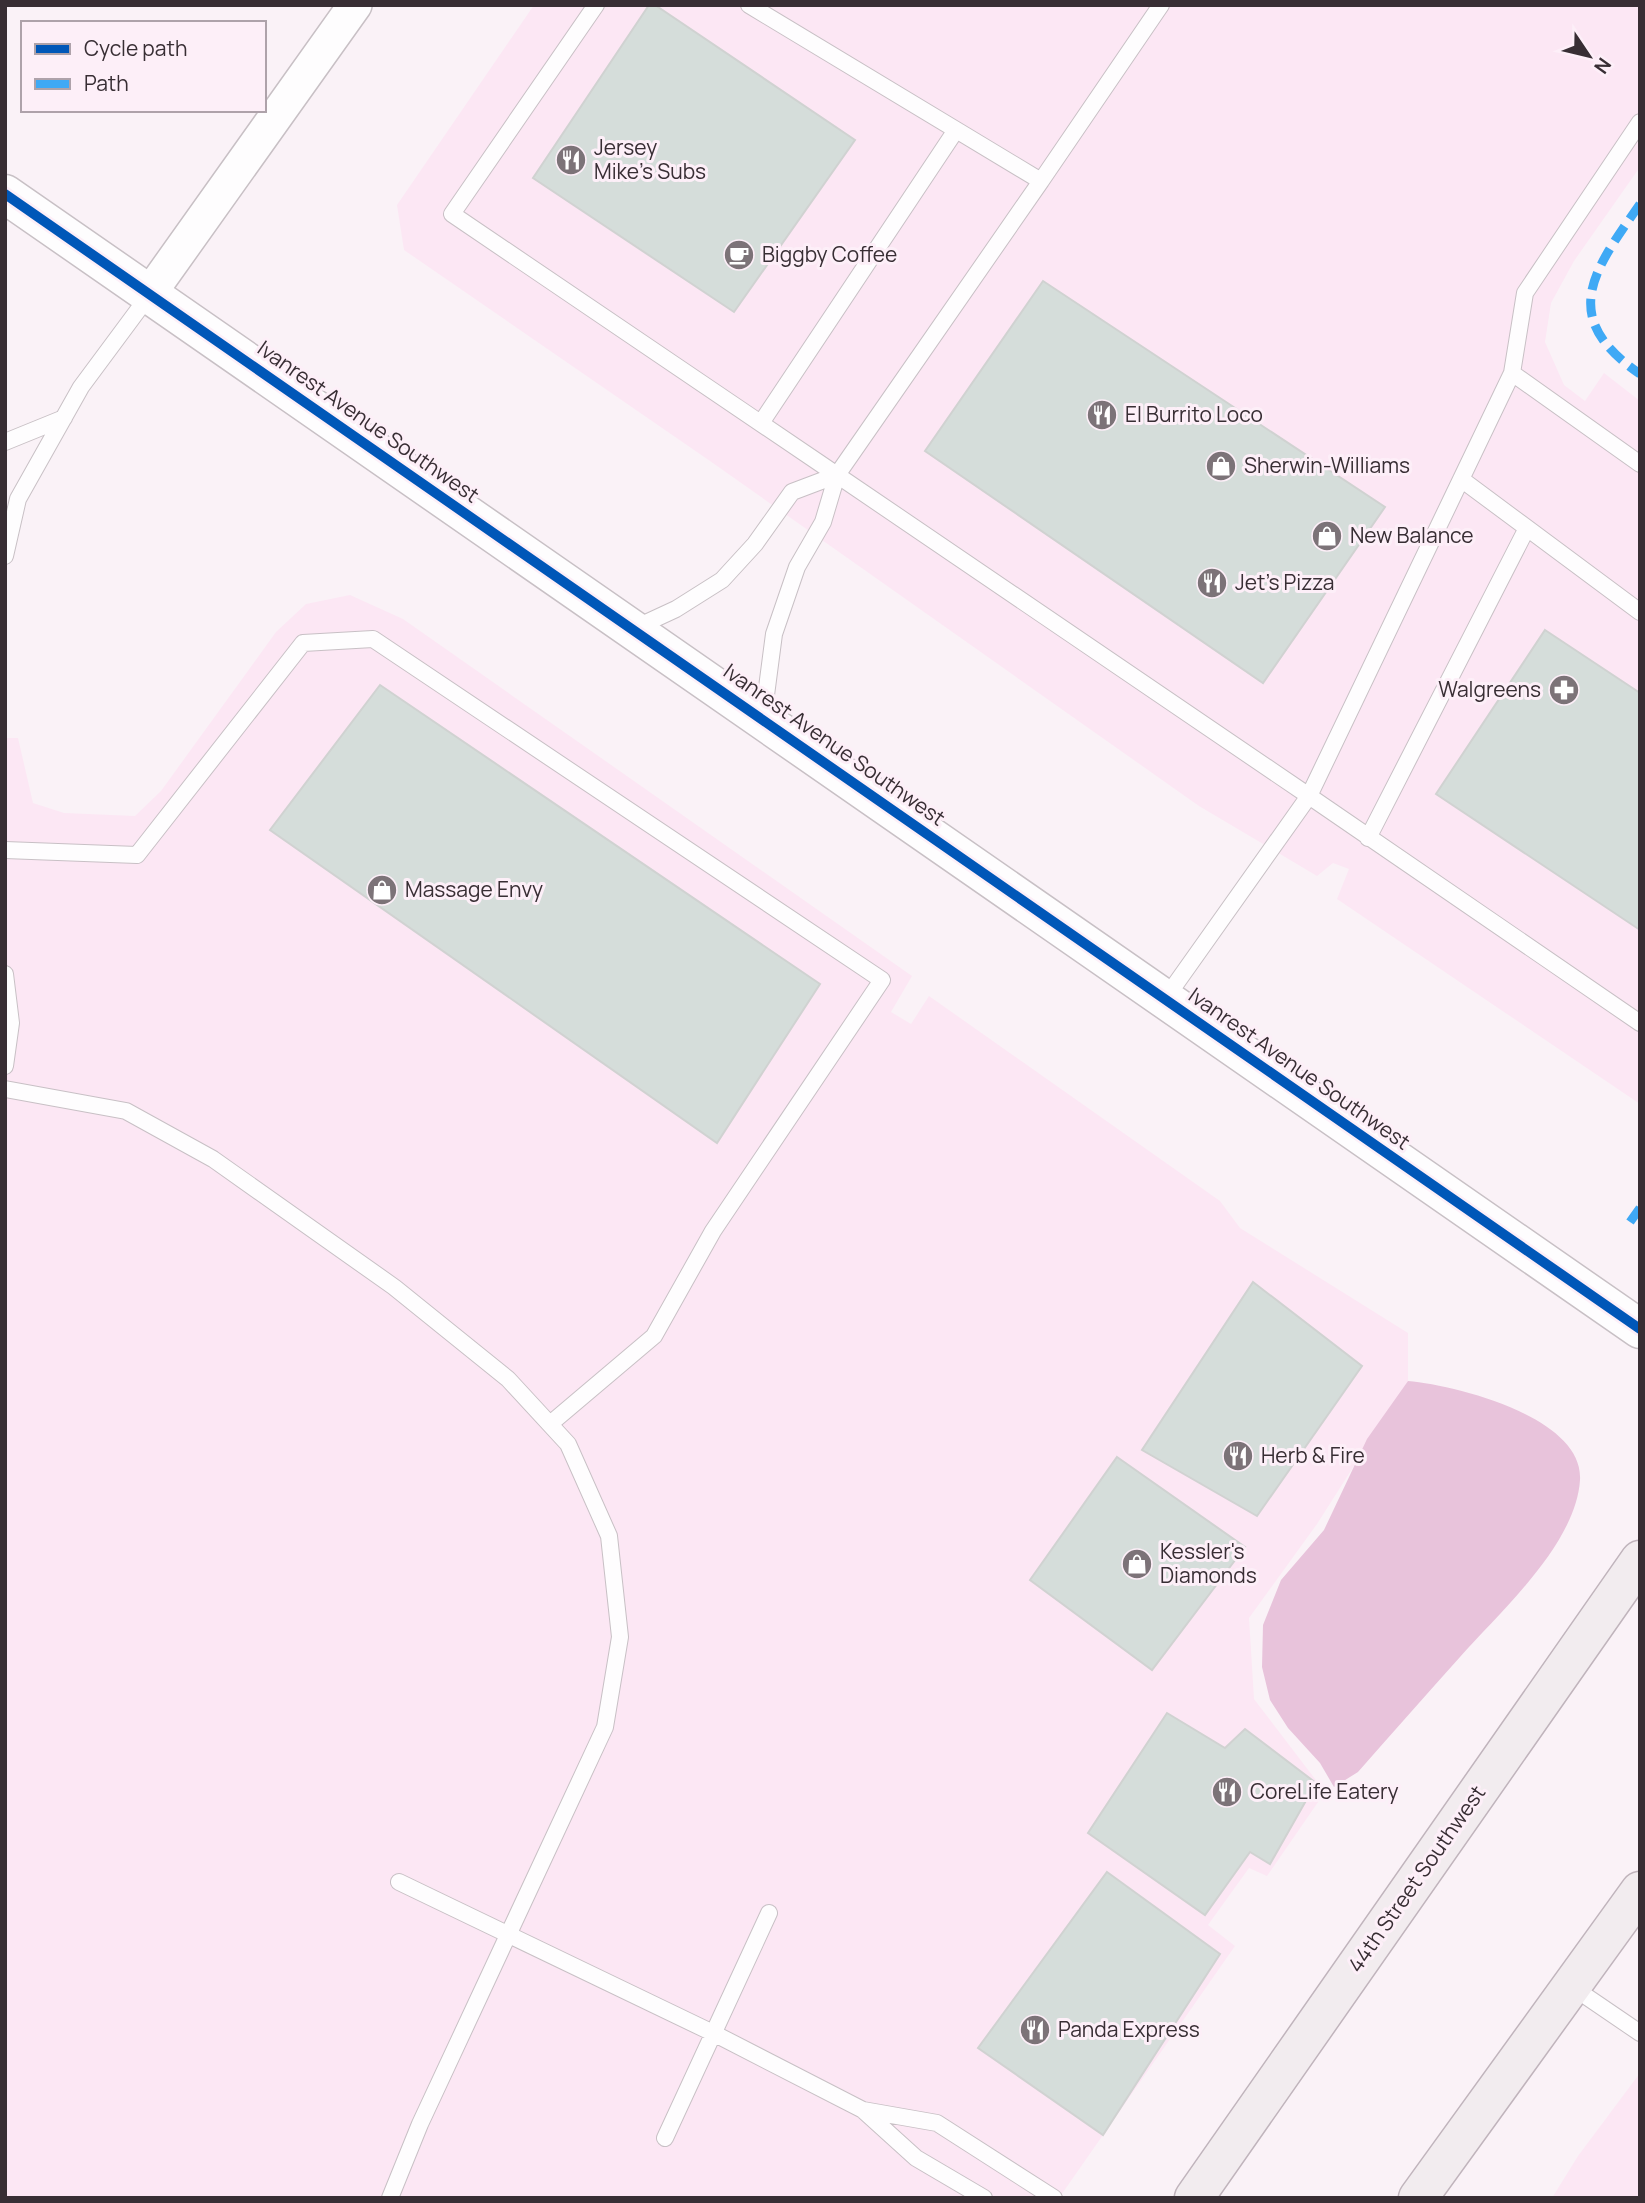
<svg xmlns="http://www.w3.org/2000/svg" width="1645" height="2203" font-family="Manrope,sans-serif">
	<rect width="100%" height="100%" fill="#faf2f7"/>
	<path fill="#fce7f4" d="M534 5H1640V167L1574 261 1551 303 1545 342 1564 385 1585 401 1604 373 1640 401V1104L1337 899 1349 869 1333 863 1317 876 1199 806 710 461 404 250 397 205Z
		M350 595 403 619 912 976 891 1012 911 1024 929 996 1220 1201 1240 1228 1408 1333V1381L1317 1524 1249 1618 1254 1699 1325 1792 1267 1876 1249 1868 1208 1925 1235 1946 1059 2198H5V738H18L33 803 64 813 135 816 161 791 276 632 306 604Z
		M1640 2073V2198H1552L1578 2156Z"/>
	<path fill="#e8c3db" d="M1408 1381C1455 1385 1584 1417 1580 1480 1576 1544 1501 1611 1460 1657 1426 1695 1392 1733 1358 1772L1334 1787 1320 1763 1288 1728 1270 1700 1262 1667 1263 1625 1281 1580 1324 1530 1367 1439Z"/>
	<path fill="#d5ddda" stroke="#d0d2d1" stroke-width="2" d="M649 5H655L855 140 734 312 533 178Z
		M1043 281 1385 507 1263 683 925 451Z
		M1545 630 1640 693V930L1436 794Z
		M380 685 820 984 717 1143 270 830Z
		M1253 1282 1362 1366 1257 1516 1142 1450Z
		M1117 1457 1245 1547 1152 1670 1030 1580Z
		M1167 1713 1225 1748 1245 1729 1316 1783 1270 1864 1250 1852 1205 1915 1088 1833Z
		M1107 1872 1220 1954 1103 2135 978 2048Z"/>
	<g fill="none" stroke-linecap="round" stroke-linejoin="round">
		<g stroke="#c8c0c5" stroke-width="18">
			<path id="service" d="M596 5 452 214 837 475 1041 181
				M749 5 1041 181 1161 5
				M1640 122 1525 293 1512 373 1640 464
				M761 423 956 130
				M5 442 64 418
				M837 475 1309 796 1512 373
				M1461 479 1640 612
				M5 556 18 499 81 387 150 294
				M635 628 676 609 722 580 755 544 792 492 837 475
				M763 718 774 634 797 567 823 522 837 475
				M1368 838 1527 528
				M5 850 137 855 303 643 373 639 882 980 713 1231 654 1336 550 1424
				M5 974 11 1023 5 1066
				M1165 999 1309 796 1640 1023
				M5 1089 126 1111 213 1159 394 1287 508 1379 568 1444 609 1536 620 1637 605 1727 420 2124 390 2198
				M399 1882 713 2033 863 2110
				M1571 1986 1640 2033
				M665 2138 769 1913
				M984 2198 916 2158 863 2110 937 2123 1054 2198"/>
		</g>
		<g stroke="#c8c0c5" stroke-width="36">
			<path id="minor" d="M150 293 355 5"/>
		</g>
		<g stroke="#c8c0c5" stroke-width="41">
			<path id="tertiary" d="M5 194 1640 1329"/>
		</g>
		<g stroke="#c0b4bc" stroke-width="41">
			<path id="primary" d="M1194 2198 1640 1560
				M1418 2198 1640 1891"/>
		</g>
		<use href="#service" stroke="#fefdfe" stroke-width="16"/>
		<use href="#minor" stroke="#fefdfe" stroke-width="33"/>
		<use href="#tertiary" stroke="#fefdfe" stroke-width="38"/>
		<use href="#primary" stroke="#f2ecef" stroke-width="38"/>
		<path stroke="#3fa9f5" stroke-width="9" stroke-dasharray="18 9" stroke-linecap="butt" d="M1640 204C1594 270 1557 317 1640 374
			M1630 1222 1640 1208"/>
		<g stroke="#fdeff8" stroke-width="15">
			<path id="cycleway" d="M5 194 1640 1329"/>
		</g>
		<use href="#cycleway" stroke="#0057b8" stroke-width="10"/>
	</g>
	<defs>
		<g id="restaurant-disc" transform="scale(1.575)"><circle r="9.5" fill="#7c7378" stroke="#fdeff8"/><path d="M-5-6h1v4h1v-4h1v4h1v-4h1v5L-1.5 .5V6h-2V.5L-5-1ZM5-6V6H3V1.5H1.5Q1.5-4 5-6Z" fill="#fff"/></g>
		<g id="cafe-disc" transform="scale(1.575)"><circle r="9.5" fill="#7c7378" stroke="#fdeff8"/><path d="M-5.5-4.5H6V0H3Q3 3.5 0 3.5H-2.5Q-5.5 3.5-5.5 0ZM3-3.2v2h1.7v-2ZM-6 4.5H4V6H-6Z" fill="#fff"/></g>
		<g id="shop-disc" transform="scale(1.575)"><circle r="9.5" fill="#7c7378" stroke="#fdeff8"/><path d="M-5-2.5h2.3a2.7 3.5 0 0 1 5.4 0H5L5.5 6h-11ZM-1.5-2.5h3a1.5 2.3 0 0 0-3 0Z" fill="#fff"/></g>
		<g id="pharmacy-disc" transform="scale(1.575)"><circle r="9.5" fill="#7c7378" stroke="#fdeff8"/><path d="M-2-6h4v4h4v4h-4v4h-4v-4h-4v-4h4Z" fill="#fff"/></g>
	</defs>
	<g fill-rule="evenodd">
		<use href="#restaurant-disc" x="571" y="160"/>
		<use href="#cafe-disc" x="739" y="255"/>
		<use href="#restaurant-disc" x="1102" y="415"/>
		<use href="#shop-disc" x="1221" y="466"/>
		<use href="#shop-disc" x="1327" y="536"/>
		<use href="#restaurant-disc" x="1212" y="583"/>
		<use href="#pharmacy-disc" x="1564" y="690"/>
		<use href="#shop-disc" x="382" y="890"/>
		<use href="#restaurant-disc" x="1238" y="1456"/>
		<use href="#shop-disc" x="1137" y="1564"/>
		<use href="#restaurant-disc" x="1227" y="1792"/>
		<use href="#restaurant-disc" x="1035" y="2030"/>
	</g>
	<g text-anchor="middle" stroke-width="6" stroke-linejoin="round" paint-order="stroke">
		<g font-size="21" fill="#382e34" stroke="#fdeff8" text-anchor="start">
			<text x="594" y="155">Jersey<tspan x="594" dy="24">Mike's Subs</tspan></text>
			<text x="762" y="262">Biggby Coffee</text>
			<text x="1125" y="422">El Burrito Loco</text>
			<text x="1244" y="473">Sherwin-Williams</text>
			<text x="1350" y="543">New Balance</text>
			<text x="1235" y="590">Jet's Pizza</text>
			<text x="1541" y="697" text-anchor="end">Walgreens</text>
			<text x="405" y="897">Massage Envy</text>
			<text x="1261" y="1463">Herb &amp; Fire</text>
			<text x="1160" y="1559">Kessler's<tspan x="1160" dy="24">Diamonds</tspan></text>
			<text x="1250" y="1799">CoreLife Eatery</text>
			<text x="1058" y="2037">Panda Express</text>
		</g>
		<g font-size="21" fill="#382e34" stroke="#fdeff8">
			<text transform="translate(368 422) rotate(35)" y="7">Ivanrest Avenue Southwest</text>
			<text transform="translate(834 745) rotate(35)" y="7">Ivanrest Avenue Southwest</text>
			<text transform="translate(1299 1069) rotate(35)" y="7">Ivanrest Avenue Southwest</text>
			<text transform="translate(1417 1879) rotate(-55)" y="7">44th Street Southwest</text>
		</g>
	</g>
	<rect width="1645" height="2203" fill="none" stroke="#382e34" stroke-width="14"/>
	<rect x="21" y="21" width="245" height="91" fill="#fdeff8" stroke="#aea2aa" stroke-width="2"/>
	<rect x="35" y="44" width="35" height="10" fill="#0057b8" stroke="#aea2aa" stroke-width="2"/>
	<text x="84" y="56" font-size="21" fill="#382e34">Cycle path</text>
	<rect x="35" y="79" width="35" height="10" fill="#3fa9f5" stroke="#aea2aa" stroke-width="2"/>
	<text x="84" y="91" font-size="21" fill="#382e34">Path</text>
	<g transform="translate(1589 56) rotate(125)" stroke="#fdeff8" stroke-width="5" paint-order="stroke">
	<path d="M0-5L12 26L0 18L-12 26Z" fill="#382e34"/>
	<text y="-10" font-size="19" font-weight="bold" text-anchor="middle" fill="#382e34">N</text>
	</g>
</svg>
